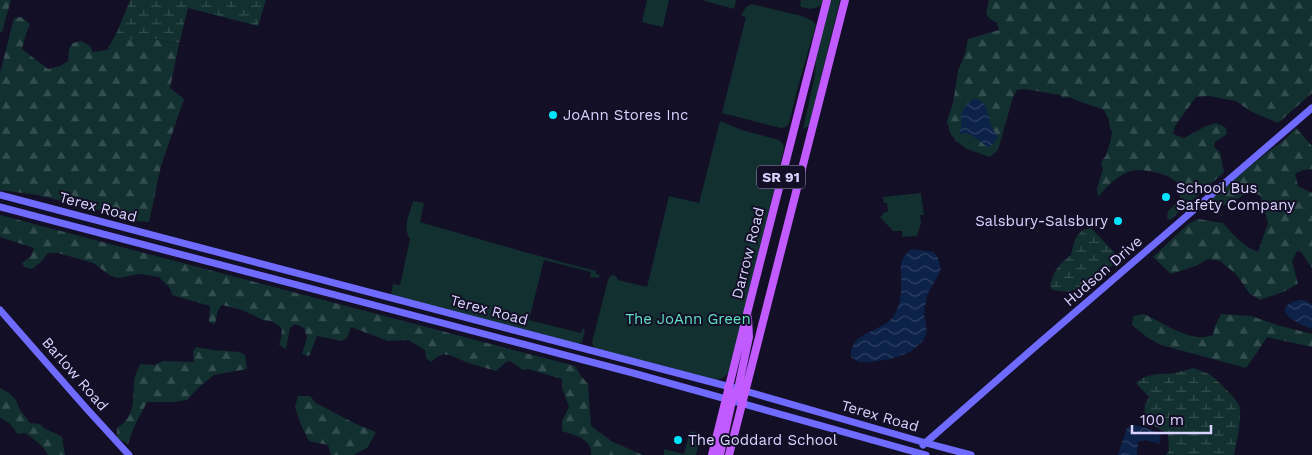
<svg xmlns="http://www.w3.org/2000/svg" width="1312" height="455" font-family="'Work Sans',sans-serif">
	<defs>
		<pattern id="forest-firs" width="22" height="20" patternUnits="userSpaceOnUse" patternTransform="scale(1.25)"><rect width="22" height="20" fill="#12302f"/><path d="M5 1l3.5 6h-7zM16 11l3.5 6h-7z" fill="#344d4e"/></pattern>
		<pattern id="wetland-marsh" width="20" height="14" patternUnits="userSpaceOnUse" patternTransform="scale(1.25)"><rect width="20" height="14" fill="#12302f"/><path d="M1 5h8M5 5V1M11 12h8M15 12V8" fill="none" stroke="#344d4e"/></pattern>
		<pattern id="water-waves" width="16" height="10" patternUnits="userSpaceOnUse" patternTransform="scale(1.25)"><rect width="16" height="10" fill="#0c2248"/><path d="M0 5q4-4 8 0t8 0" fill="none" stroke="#2f4163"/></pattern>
	</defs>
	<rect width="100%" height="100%" fill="#130f26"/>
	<path fill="#12302f" d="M647 0H669L663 26 662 27 642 22Z
		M702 0H736L734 9Z
		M801 0H823L821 6 811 9 801 7 800 5Z
		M830 0H840L809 126 803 129 815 75 816 55Z
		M752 4 802 16 813 21 816 25 799 83 789 123 786 127 781 128 722 113 746 17 741 16 746 7Z
		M720 121 742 130 779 140 783 144 784 149 729 372 723 378 716 380 594 348 592 342 608 280 610 276 614 275 616 276 618 280 647 287 669 196 699 203Z
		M921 193 924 215H920L921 223 917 236 902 237V231H893L880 217 885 212H888L887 203H884L883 197Z
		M413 201 424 203 420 222C479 239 537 256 596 271V274L600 275 598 278 590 277 591 272 544 260 529 320 581 333 583 328 585 330 582 343 576 344 391 295 393 284 400 285 410 239C402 229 410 212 413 201Z
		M690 431 701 434 696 455H664V449L684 454Z"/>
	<path fill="url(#forest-firs)" d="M0 0H11L2 32H0Z
		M989 0H1312V93L1278 123 1252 112 1236 101 1209 96 1196 97 1175 126 1173 134 1184 138 1206 126 1217 123 1226 128 1227 134 1215 142 1214 147 1220 152 1224 172 1170 220 1167 218 1168 211 1180 200C1180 194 1181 187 1176 182 1169 173 1138 167 1128 172 1116 177 1106 187 1098 197L1097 188 1103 169 1101 164 1102 160 1106 156 1111 139 1112 132 1109 125V120L1104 110 1096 107 1081 102 1074 99 1067 97 1063 98 1060 95 1024 89 1017 90 1013 97 998 150 990 157 967 149 956 141 950 133 947 121 953 103 958 71 965 53 968 39 999 30 997 23 990 19 986 14Z
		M21 17 30 24 26 34 22 49 48 69 60 66 68 61 69 49 73 43 81 41 90 46 93 52 107 50 120 43 134 38H149L179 44 170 88 184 99 161 166 149 222 134 221 103 211 37 195 0 190V73L14 18Z
		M1296 128 1312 146V169L1303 170 1295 174 1298 186 1312 193V268L1301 252 1297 251 1292 261 1298 284 1283 292 1260 300 1250 294 1236 274 1220 261 1208 259 1196 266 1171 274 1153 257 1188 224 1198 219 1223 223C1233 235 1243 246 1258 252L1268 223 1260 195 1248 192C1238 199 1216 212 1204 208L1206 203 1223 188 1273 148 1283 141Z
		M0 215 575 366 581 376 588 384 591 426 613 442 643 455H591C593 439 574 435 562 431V421L569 407 562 388V379L528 369 523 370 510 361 506 362 496 371 468 363 452 356 444 354 437 357 431 362 426 358 425 350 408 340 388 341 351 327 347 338 342 341 317 336 309 356 302 354 307 337 304 328 295 324 290 328 286 349 279 345 281 339 282 328 271 321 263 320 242 310 222 305C216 311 217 317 215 324L209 322 210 306 172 295 170 288 159 277 139 274 119 278 111 276 93 263 58 253H48L41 262 32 269 24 267 22 263 31 256 34 248 0 237Z
		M1144 314C1161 322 1178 334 1197 337 1202 338 1208 336 1213 335L1215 326 1221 314 1251 316 1277 325 1312 334V347L1267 337 1256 354 1246 368 1161 345 1148 338 1132 325 1133 316Z
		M196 347 214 350 240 352 245 355 247 369 214 375 198 388 187 400 175 402H147L134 427 128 444 117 438V428C136 416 132 402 134 383 134 376 138 370 140 364L154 365 163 361 194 362 193 351Z
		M0 388 9 393 16 400 20 410 30 423 40 424C45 431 55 432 62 437L65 455H48C43 445 34 439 25 433L18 434 9 423 0 418Z
		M298 396H310L316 403 356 424 376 432 368 447 354 455H331L328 445 309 441 301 425 295 407Z"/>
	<path fill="url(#wetland-marsh)" d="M130 0H266L258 26 188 8 179 44C148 37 135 34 107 50L118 30Z
		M1091 228 1116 254V260L1112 266 1096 278 1094 282 1068 292 1052 290 1050 285C1054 270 1059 264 1071 255 1074 243 1074 235 1085 229Z
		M1194 368C1199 370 1204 372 1209 374 1215 378 1236 398 1239 405 1243 414 1236 445 1234 455H1166L1169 451 1168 434 1144 420 1145 404 1149 397 1136 383C1149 371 1163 376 1178 372 1184 371 1189 369 1194 368Z"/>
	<path fill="url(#water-waves)" d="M974 99C989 100 988 118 992 128 993 131 998 134 997 138 996 142 992 145 989 147 986 146 983 144 981 142 972 136 972 132 960 134L959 132 962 127C959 115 963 106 974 99Z
		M912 249 934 252 938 258 941 270 927 295 924 313 927 332 923 341 910 352 891 359 871 362H859L851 357C849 332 880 333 893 317 901 305 902 290 901 276 901 271 900 265 902 261 904 255 907 253 912 249Z
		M1298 300H1305L1312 305V329C1299 324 1267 310 1298 300Z
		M1134 425C1144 427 1152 429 1161 436L1159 444 1146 440 1138 442 1137 455H1118L1127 428Z"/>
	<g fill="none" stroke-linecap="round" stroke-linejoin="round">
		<path stroke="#6f6bff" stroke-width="7" d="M0 195 738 389 926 443 971 455
			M0 207 633 373 926 455
			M0 310 86 408 129 455
			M923 445 1036 346 1312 108"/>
		<path stroke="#c25bff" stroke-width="8" d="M743 404 739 397 738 389 749 337 748 318
			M712 455C749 303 788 152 827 0
			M720 455 732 401V395L728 387
			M729 455 845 0"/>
	</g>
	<g fill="#00e5ff" stroke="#130f26" stroke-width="2">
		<circle cx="553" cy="115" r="5"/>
		<circle cx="1166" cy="197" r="5"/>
		<circle cx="1118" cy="221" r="5"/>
		<circle cx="678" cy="440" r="5"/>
	</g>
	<g text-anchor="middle" stroke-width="4" stroke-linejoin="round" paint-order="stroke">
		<rect fill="#130f26" stroke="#9e99be" stroke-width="1" x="757" y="165.5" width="48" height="23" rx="4"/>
		<g font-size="14" font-weight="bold" fill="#d9d4ff">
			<text x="781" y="182">SR 91</text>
		</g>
		<g font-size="15" fill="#d9d4ff" stroke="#130f26" text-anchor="start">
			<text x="563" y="120">JoAnn Stores Inc</text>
			<text x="1176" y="193">School Bus<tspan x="1176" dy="17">Safety Company</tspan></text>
			<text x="1108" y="226" text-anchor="end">Salsbury-Salsbury</text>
			<text x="688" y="445">The Goddard School</text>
		</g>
		<g font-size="15" fill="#d9d4ff" stroke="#130f26">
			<text transform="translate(98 207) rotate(15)" y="5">Terex Road</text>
			<text transform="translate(748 253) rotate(-76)" y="5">Darrow Road</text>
			<text transform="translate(1103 271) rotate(-41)" y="5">Hudson Drive</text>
			<text transform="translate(489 310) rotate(15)" y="5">Terex Road</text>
			<text transform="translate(75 374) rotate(49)" y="5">Barlow Road</text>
			<text transform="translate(880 416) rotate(16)" y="5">Terex Road</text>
		</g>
		<g font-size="15" fill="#5fe0c0" stroke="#130f26">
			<text x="688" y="324">The JoAnn Green</text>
		</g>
	</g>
	<path d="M1132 425v8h79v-8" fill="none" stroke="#d9d4ff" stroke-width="2.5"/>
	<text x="1140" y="425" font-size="15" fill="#d9d4ff" stroke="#130f26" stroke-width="4" paint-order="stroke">100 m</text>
</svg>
